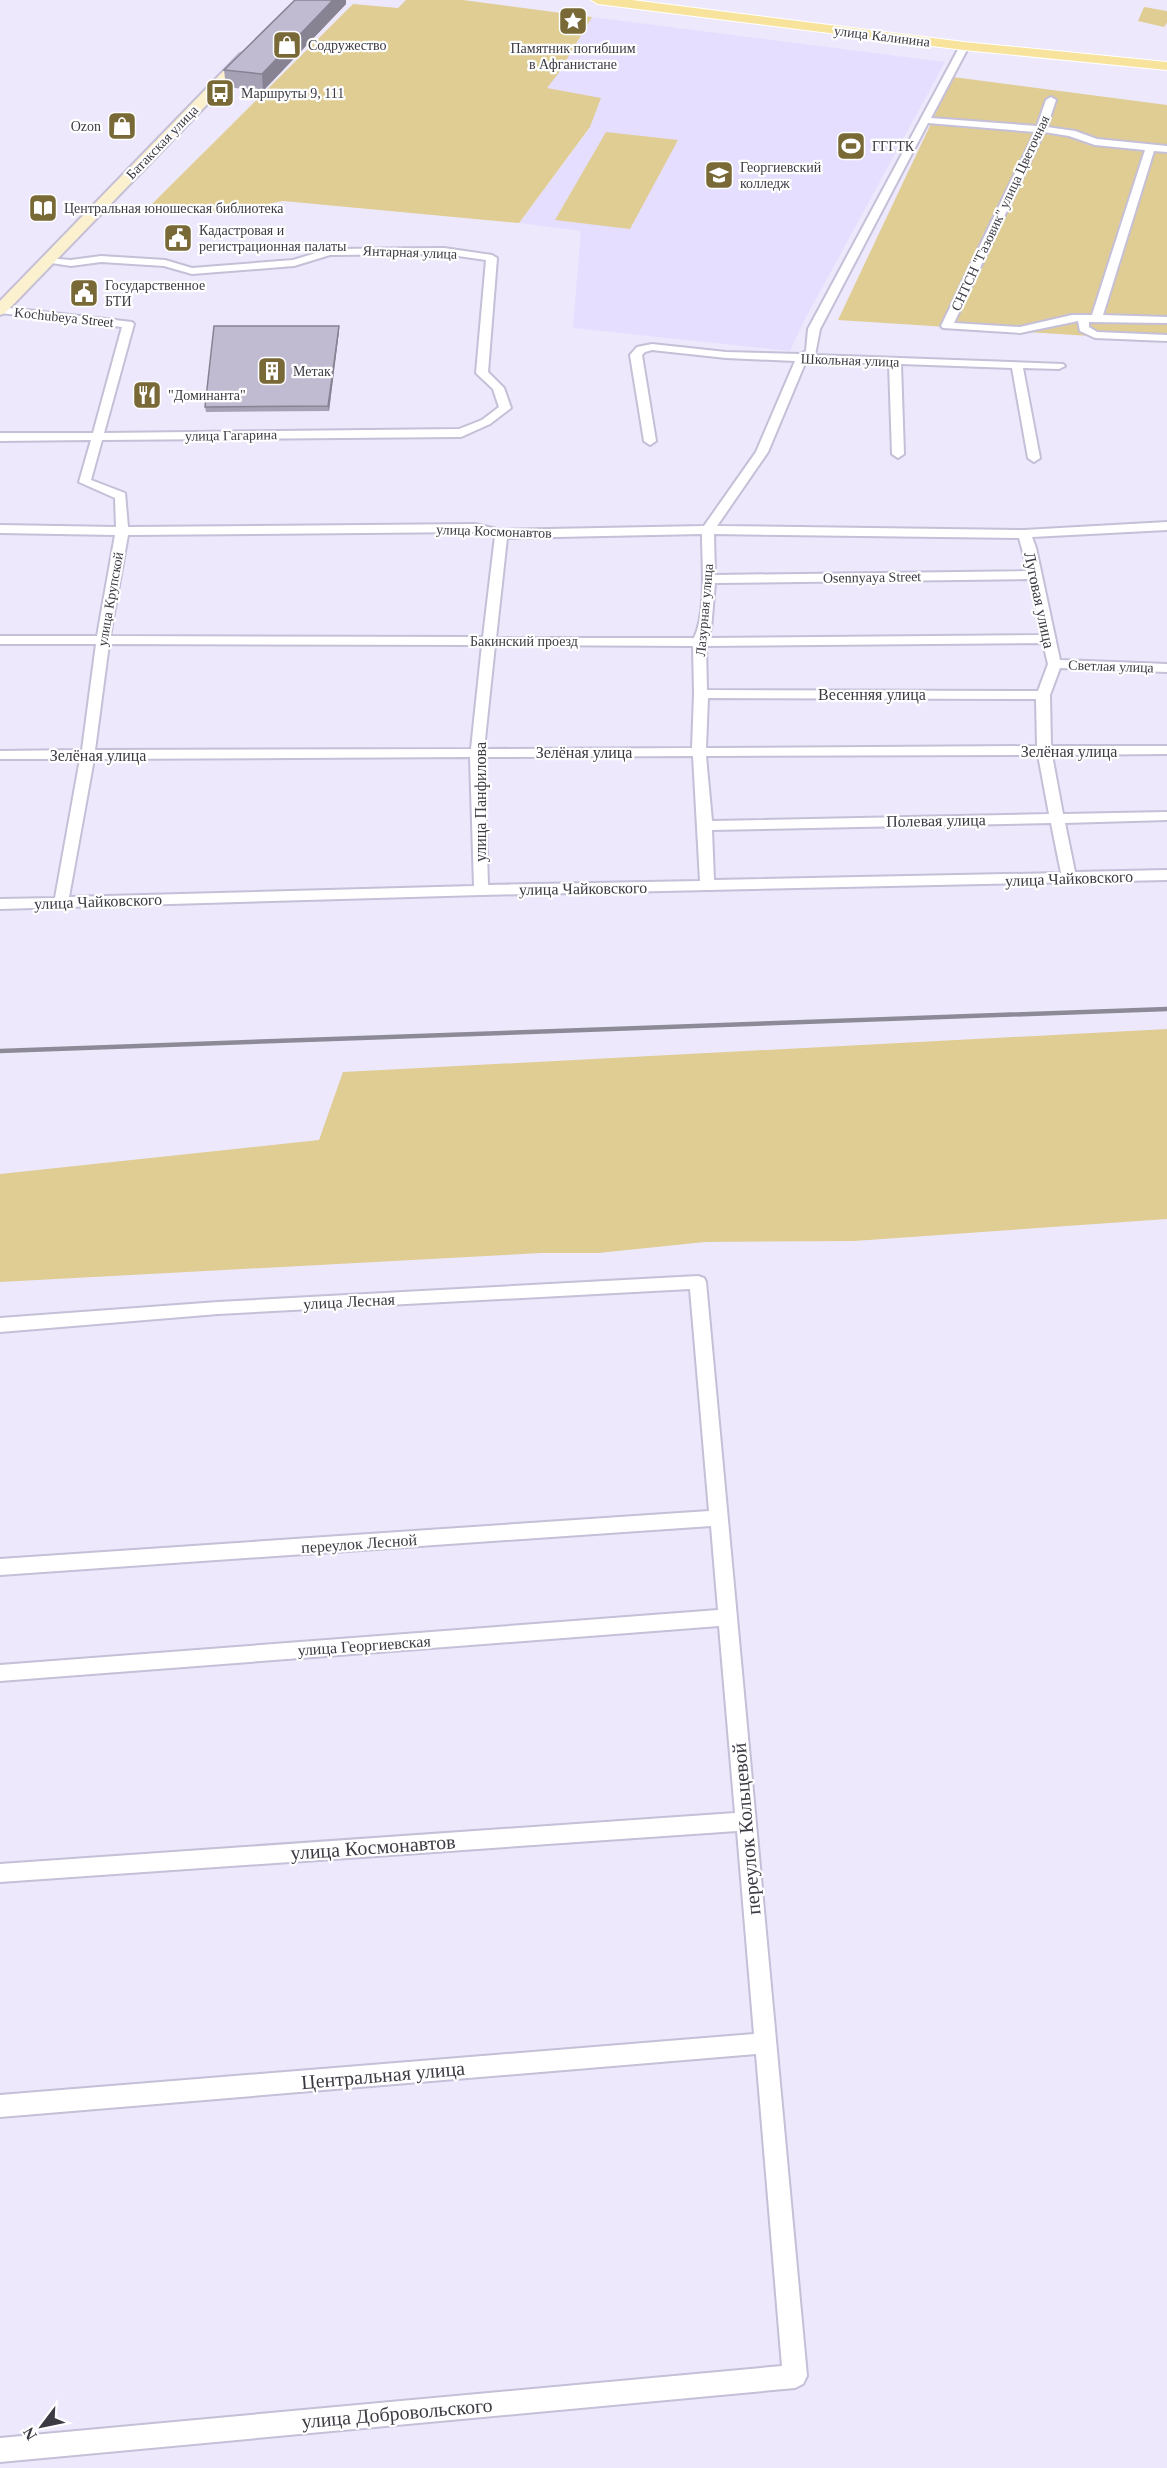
<svg xmlns="http://www.w3.org/2000/svg" width="1167" height="2468" font-family="'Times New Roman',serif">
	<rect width="100%" height="100%" fill="#ede8fc"/>
	<path fill="#e6defe" d="M592 17 945 62 804 321 790 351 573 328 581 231 519 223 590 128 526 113 558 74Z"/>
	<path fill="#dfcd94" d="M406 0H463L592 17 558 74 547 88 601 98 590 127 519 223 283 201 219 213 152 204 353 4 398 8Z
		M1144 7 1167 11V23L1164 27 1138 21Z
		M953 77 1167 105V341L838 320Z
		M606 132 678 140 630 229 555 220Z
		M1167 1029V1219L854 1241 705 1242 598 1253H542L0 1282V1174L319 1140 343 1072Z"/>
	<g fill="none" stroke-linecap="round" stroke-linejoin="round">
		<g stroke="#c5bfd7" stroke-width="4">
			<path id="street" d="M961 44 969 46 931 118 1037 126 1046 100 1051 97 1056 100 1047 127 1075 131 1097 139 1167 146V152L1154 151 1103 315 1167 317V323L1089 322V327L1097 332 1167 335V341L1095 338 1080 331 1078 321 1020 333 943 328 941 326 1035 132 928 123 820 329 815 355 1063 364 1065 366 1059 369 1023 368 1040 458 1034 462 1028 458 1012 368 901 364 904 454 898 458 892 454 889 364 806 361 768 452 717 526 1024 530 1167 522V530L1032 537 1036 548 1060 660 1167 664V672L1060 668 1050 695 1051 746H1167V754L1052 755 1063 814 1167 812V820L1065 823 1075 872 1167 870V880L481 895 0 909V899L55 898 80 759H0V751L82 750 96 644H0V636H97L115 535 0 533V525L116 527 115 498 79 482 91 440 0 441V433H93L122 327 0 313V307L132 322 134 324 104 433 459 429 482 420 499 407 493 389 476 373 486 260 444 254 330 255 294 266 192 274 164 266 101 262 71 266 45 262V258L71 260 101 256 165 260 192 268 293 260 329 249 444 248 492 255 497 258 488 372 504 388 511 408 490 424 461 437 102 440 91 480 125 493 128 527 475 524 501 530 704 526 756 452 795 361 726 358 652 350 645 352 642 355 656 441 650 445 644 441 630 355 637 347 652 344 726 352 800 354 806 351 808 329ZM1044 132 1069 136 1095 145 1145 150 1092 315H1072L1020 327 954 323ZM475 532 495 536 483 637 110 636 128 535ZM702 534C702 564 707 611 694 638H496L507 538ZM714 534 1019 538 1028 571 715 575ZM1030 579 1041 635 707 638 711 629 715 583ZM1043 643 1048 664 1038 691 707 690 706 646ZM109 644 482 645 471 749 95 750ZM495 645 693 646 694 694 692 748 484 749ZM708 698 1036 699 1037 746 706 748ZM1038 755 1049 814 712 821 706 756ZM693 756 700 881 488 885 484 757ZM470 757 474 886 69 897 94 759ZM1051 823 1061 873 714 880 712 830Z
				M698 1276 704 1278 706 1282 807 2376 803 2384 795 2388 0 2462V2438L782 2366 756 2054 0 2117V2095L754 2034 737 1831 0 1882V1864L735 1813 719 1626 0 1681V1665L718 1610 711 1526 0 1575V1559L709 1511 690 1289 218 1314 0 1332V1318L218 1302Z"/>
		</g>
		<g stroke="#c5bfd7" stroke-width="4">
			<path id="secondary" d="M245 53 251 57 250 60 5 313 0 315V301L240 54Z"/>
		</g>
		<g stroke="#fff" stroke-width="2">
			<path id="primary" d="M591 0H632L964 42 1167 62V70L964 50 598 4Z"/>
		</g>
		<use href="#street" fill="#fff" fill-rule="evenodd"/>
		<use href="#secondary" fill="#fcf1ce" fill-rule="evenodd"/>
		<use href="#primary" fill="#f8e39c" fill-rule="evenodd"/>
		<path stroke="#8d8a98" stroke-width="4.5" d="M0 1051 1167 1009"/>
	</g>
	<path fill="#a6a1b5" d="M295 0H346V4L263 91 226 87 224 70Z
		M339 326V331L329 411 206 412 205 407Z"/>
	<path fill="#878393" d="M333 0H346V4L263 91 262 74Z
		M339 326V331L329 411 328 406Z"/>
	<path fill="#c1bbd2" stroke="#878393" stroke-width="1.5" d="M295 0H333L262 74 224 70Z
		M214 326H339L328 406 205 407Z"/>
	<defs>
		<g id="sight-square" transform="scale(1.5)"><rect x="-9" y="-9" width="18" height="18" rx="4" fill="#786936" stroke="#fff"/><path d="M0-6L1.8-2.2L6-1.7L2.9 1.2L3.7 5.4L0 3.3L-3.7 5.4L-2.9 1.2L-6-1.7L-1.8-2.2Z" fill="#fff"/></g>
		<g id="shop-square" transform="scale(1.5)"><rect x="-9" y="-9" width="18" height="18" rx="4" fill="#786936" stroke="#fff"/><path d="M-5-2.5h2.3a2.7 3.5 0 0 1 5.4 0H5L5.5 6h-11ZM-1.5-2.5h3a1.5 2.3 0 0 0-3 0Z" fill="#fff"/></g>
		<g id="bus-square" transform="scale(1.5)"><rect x="-9" y="-9" width="18" height="18" rx="4" fill="#786936" stroke="#fff"/><path d="M-5-6H5V4H4V6H2V4H-2V6H-4V4H-5ZM-3.5-4V0h7V-4ZM-3.5 1.2v1.5H-2V1.2ZM2 1.2v1.5H3.5V1.2Z" fill="#fff"/></g>
		<g id="stadium-square" transform="scale(1.5)"><rect x="-9" y="-9" width="18" height="18" rx="4" fill="#786936" stroke="#fff"/><path d="M0-5a6.5 5 0 1 0 0 10a6.5 5 0 1 0 0-10ZM-3.5-1.8h7v3.6h-7Z" fill="#fff"/></g>
		<g id="university-square" transform="scale(1.5)"><rect x="-9" y="-9" width="18" height="18" rx="4" fill="#786936" stroke="#fff"/><path d="M0-5L7-2L0 1L-7-2ZM-4 1L0 2.5L4 1V4Q0 6-4 4Z" fill="#fff"/></g>
		<g id="library-square" transform="scale(1.5)"><rect x="-9" y="-9" width="18" height="18" rx="4" fill="#786936" stroke="#fff"/><path d="M-6-4Q-3-5.5-.7-3.5V5Q-3 3-6 4ZM6-4Q3-5.5 .7-3.5V5Q3 3 6 4Z" fill="#fff"/></g>
		<g id="civic-square" transform="scale(1.5)"><rect x="-9" y="-9" width="18" height="18" rx="4" fill="#786936" stroke="#fff"/><path d="M-.6-6.5H3V-4.5H.6V-3L4-1V1h2V6H-6V1h2V-1L-.6-3ZM-1.2 2.5V6h2.4V2.5Z" fill="#fff"/></g>
		<g id="building-square" transform="scale(1.5)"><rect x="-9" y="-9" width="18" height="18" rx="4" fill="#786936" stroke="#fff"/><path d="M-4-6H4V6H1V3H-1V6H-4ZM-2.5-4.3h1.7v1.8h-1.7ZM.8-4.3h1.7v1.8H.8ZM-2.5-1h1.7V.8h-1.7ZM.8-1h1.7V.8H.8Z" fill="#fff"/></g>
		<g id="restaurant-square" transform="scale(1.5)"><rect x="-9" y="-9" width="18" height="18" rx="4" fill="#786936" stroke="#fff"/><path d="M-5-6h1v4h1v-4h1v4h1v-4h1v5L-1.5 .5V6h-2V.5L-5-1ZM5-6V6H3V1.5H1.5Q1.5-4 5-6Z" fill="#fff"/></g>
	</defs>
	<g fill-rule="evenodd">
		<use href="#sight-square" x="573" y="21"/>
		<use href="#shop-square" x="287" y="45"/>
		<use href="#bus-square" x="220" y="93"/>
		<use href="#shop-square" x="122" y="126"/>
		<use href="#stadium-square" x="851" y="146"/>
		<use href="#university-square" x="719" y="175"/>
		<use href="#library-square" x="43" y="208"/>
		<use href="#civic-square" x="178" y="238"/>
		<use href="#civic-square" x="84" y="293"/>
		<use href="#building-square" x="272" y="371"/>
		<use href="#restaurant-square" x="147" y="395"/>
	</g>
	<g text-anchor="middle" stroke-width="4.5" stroke-linejoin="round" paint-order="stroke">
		<g font-size="14" fill="#3c3a43" stroke="#fff">
			<text transform="translate(882 36) rotate(7)" y="5">улица Калинина</text>
			<text transform="translate(162 142) rotate(-46)" y="5">Батакская улица</text>
			<text transform="translate(1000 213) rotate(-65)" y="5">СНТСН "Газовик" улица Цветочная</text>
			<text transform="translate(410 252) rotate(2)" y="5">Янтарная улица</text>
			<text transform="translate(64 317) rotate(6)" y="5">Kochubeya Street</text>
			<text transform="translate(850 360) rotate(2)" y="5">Школьная улица</text>
			<text transform="translate(231 435) rotate(-1)" y="5">улица Гагарина</text>
			<text transform="translate(494 531) rotate(2)" y="5">улица Космонавтов</text>
			<text transform="translate(872 577) rotate(-1)" y="5">Osennyaya Street</text>
			<text transform="translate(110 599) rotate(-80)" y="5">улица Крупской</text>
			<text transform="translate(704 610) rotate(-85)" y="5">Лазурная улица</text>
			<text x="524" y="646">Бакинский проезд</text>
			<text transform="translate(1111 666) rotate(2)" y="5">Светлая улица</text>
		</g>
		<g font-size="14" fill="#3c3a43" stroke="#fff" text-anchor="start">
			<text x="308" y="50">Содружество</text>
			<text x="573" y="53" text-anchor="middle">Памятник погибшим<tspan x="573" dy="16">в Афганистане</tspan></text>
			<text x="241" y="98">Маршруты 9, 111</text>
			<text x="101" y="131" text-anchor="end">Ozon</text>
			<text x="872" y="151">ГГГТК</text>
			<text x="740" y="172">Георгиевский<tspan x="740" dy="16">колледж</tspan></text>
			<text x="64" y="213">Центральная юношеская библиотека</text>
			<text x="199" y="235">Кадастровая и<tspan x="199" dy="16">регистрационная палаты</tspan></text>
			<text x="105" y="290">Государственное<tspan x="105" dy="16">БТИ</tspan></text>
			<text x="293" y="376">Метак</text>
			<text x="168" y="400">"Доминанта"</text>
		</g>
		<g font-size="16" fill="#3c3a43" stroke="#fff">
			<text transform="translate(1040 600) rotate(78)" y="6">Луговая улица</text>
			<text x="872" y="700">Весенняя улица</text>
			<text x="1069" y="757">Зелёная улица</text>
			<text x="584" y="758">Зелёная улица</text>
			<text x="98" y="761">Зелёная улица</text>
			<text transform="translate(480 802) rotate(-90)" y="6">улица Панфилова</text>
			<text transform="translate(936 820) rotate(-1)" y="6">Полевая улица</text>
			<text transform="translate(1069 878) rotate(-2)" y="6">улица Чайковского</text>
			<text transform="translate(583 888) rotate(-1)" y="6">улица Чайковского</text>
			<text transform="translate(98 901) rotate(-2)" y="6">улица Чайковского</text>
			<text transform="translate(349 1301) rotate(-3)" y="6">улица Лесная</text>
			<text transform="translate(359 1543) rotate(-4)" y="6">переулок Лесной</text>
			<text transform="translate(364 1645) rotate(-4)" y="6">улица Георгиевская</text>
		</g>
		<g font-size="20" fill="#3c3a43" stroke="#fff">
			<text transform="translate(746 1829) rotate(-95)" y="7">переулок Кольцевой</text>
			<text transform="translate(373 1847) rotate(-4)" y="7">улица Космонавтов</text>
			<text transform="translate(383 2075) rotate(-5)" y="7">Центральная улица</text>
			<text transform="translate(397 2413) rotate(-5)" y="7">улица Добровольского</text>
		</g>
	</g>
	<g transform="translate(42 2426) rotate(238)" stroke="#ffffff" stroke-width="4.5" paint-order="stroke">
	<path d="M0-4.5L10 22L0 15L-10 22Z" fill="#3c3a43"/>
	<text y="-9" font-size="16" font-weight="bold" text-anchor="middle" fill="#3c3a43">N</text>
	</g>
</svg>
